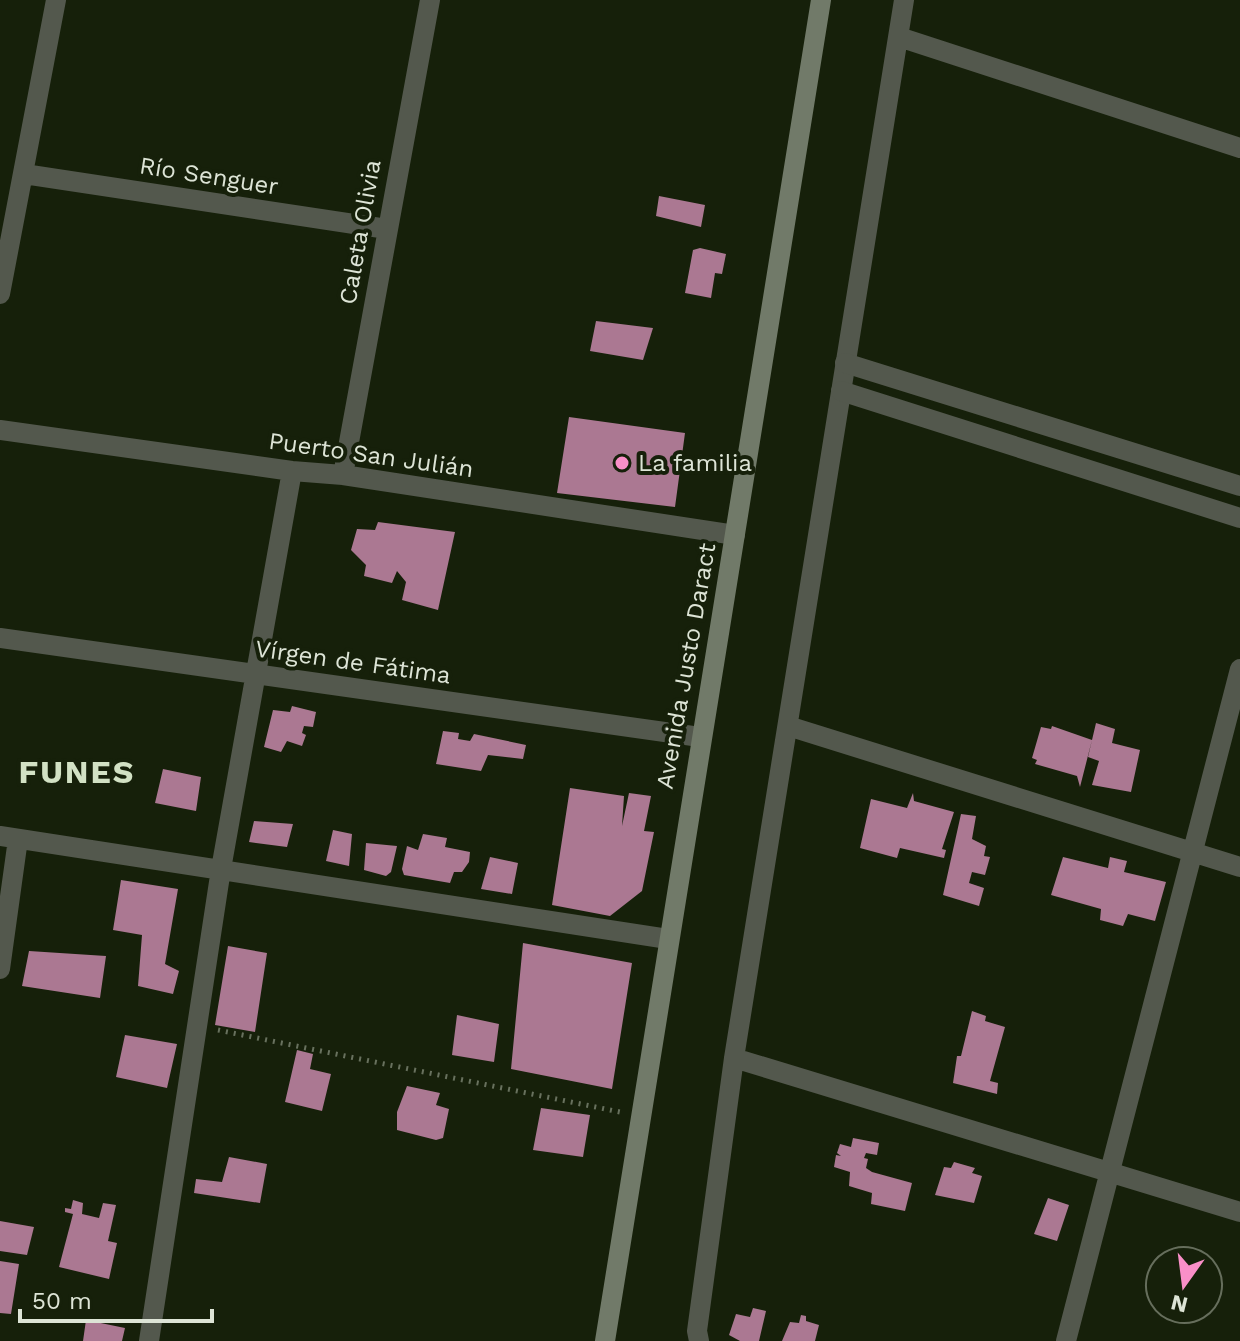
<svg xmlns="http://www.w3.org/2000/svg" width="1240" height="1341" font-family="'Work Sans',sans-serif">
	<rect width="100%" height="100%" fill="#16200a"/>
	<path fill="#ab7892" d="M659 196 705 205 701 227 656 216Z
		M700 248 726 254 722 274 715 273 711 298 685 293 693 250Z
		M596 321 653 328 643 360 590 351Z
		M569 417 685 433 675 507 557 493Z
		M378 522 455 532 438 610 402 600 406 582 397 571 392 583 364 576 366 565 351 550 357 529 375 530Z
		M292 706 316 712 313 727 304 726 302 733 306 735 302 746 287 741 281 752 264 747 273 710 290 712Z
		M1096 723 1115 729 1112 743 1140 750 1131 792 1092 785 1099 761 1088 757Z
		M1052 726 1092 740 1080 787 1077 776 1035 764 1037 760 1032 758 1041 727 1051 729Z
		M443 731 459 733 458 739 470 741 474 734 526 745 523 759 488 755 481 771 436 764Z
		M163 769 201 777 196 811 155 803Z
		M570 788 624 796 622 826 629 793 651 796 644 831 654 832 642 891 610 916 552 905Z
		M913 793 914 801 954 812 942 849 946 850 944 858 900 848 897 858 860 848 871 799 907 808Z
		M961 814 976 816 972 839 986 846 984 856 990 857 985 875 972 872 969 883 984 888 979 906 943 895Z
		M254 821 293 824 287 847 249 842Z
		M333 830 352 834 349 866 326 861Z
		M423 834 447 838 445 847 470 852 469 862 462 872H454L450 883 404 875 402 869 407 846 418 850Z
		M366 843 397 846 391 872 386 876 364 870Z
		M490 857 518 863 512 894 481 889Z
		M1063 857 1108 868 1110 857 1127 861 1124 872 1166 882 1155 921 1128 914 1123 926 1100 920 1101 909 1051 895Z
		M121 880 178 889 165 964 179 971 173 994 138 986 142 935 113 930Z
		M523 943 632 963 612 1089 511 1069Z
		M228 946 267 953 255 1032 215 1025Z
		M29 951 106 956 100 998 22 986Z
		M972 1011 986 1016 985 1021 1005 1027 990 1081 998 1083 997 1094 953 1083 957 1056H961Z
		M457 1015 499 1024 494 1062 452 1055Z
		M125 1035 177 1044 167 1088 116 1077Z
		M297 1050 313 1054 310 1069 331 1074 322 1111 285 1102Z
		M407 1086 440 1093 436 1105 449 1109 443 1138 436 1140 397 1130V1112Z
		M541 1108 590 1115 583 1157 533 1150Z
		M853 1138 879 1143 877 1155 866 1153 864 1158 868 1159 866 1168 872 1172 912 1183 905 1211 871 1204 872 1193 849 1186 850 1172 834 1167 836 1155 841 1156 837 1153 840 1144 851 1147Z
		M229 1157 267 1164 260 1203 194 1193 196 1179 222 1182Z
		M954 1162 975 1168 972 1173 982 1176 974 1203 935 1195 944 1167 951 1168Z
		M1048 1198 1069 1205 1057 1241 1034 1234Z
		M73 1200 83 1203 82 1214 99 1218 103 1203 116 1205 108 1241 117 1243 109 1279 59 1267 73 1214 65 1212V1208L71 1209Z
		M0 1221 34 1227 27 1255 0 1251Z
		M0 1261 19 1264 11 1314 0 1313Z
		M753 1308 766 1311 759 1341H740L729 1335 736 1314 750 1317Z
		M801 1315 806 1316V1321L819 1325 815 1341H782L790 1322 799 1323Z
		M86 1320 125 1328 122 1341H83Z"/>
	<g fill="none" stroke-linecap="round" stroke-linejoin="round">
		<path stroke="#68715e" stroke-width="5" stroke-dasharray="2 6" stroke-linecap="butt" d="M218 1030 620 1112"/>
		<path stroke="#53584d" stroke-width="20" d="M899 37 1240 148
			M24 174 387 229
			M0 294 56 0
			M0 430 292 471 343 475 735 535
			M343 475 430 0
			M0 638 700 737
			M788 726 1240 867
			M0 836 668 939
			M0 969 18 839
			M734 1058 1240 1212
			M149 1341 221 869 292 471
			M699 1341 697 1331 734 1058 904 0
			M1066 1341 1240 669"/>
		<path stroke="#53584d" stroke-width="20" d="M845 363 1240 486
			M841 391 1240 518"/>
		<path stroke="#717a69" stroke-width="20" d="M605 1341 821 0"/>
	</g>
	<circle fill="#fa8fc8" stroke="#16200a" stroke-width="3" cx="622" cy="463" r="8"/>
	<g text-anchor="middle" stroke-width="8" stroke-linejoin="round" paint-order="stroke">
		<g font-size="24" fill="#dde4d6" stroke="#16200a">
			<text transform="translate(209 176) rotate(9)" y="8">Río Senguer</text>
			<text transform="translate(360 232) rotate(-80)" y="8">Caleta Olivia</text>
			<text transform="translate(371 455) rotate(8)" y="8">Puerto San Julián</text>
			<text transform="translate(353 662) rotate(8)" y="8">Vírgen de Fátima</text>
			<text transform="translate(686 666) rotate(-80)" y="8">Avenida Justo Daract</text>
		</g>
		<g font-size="24" fill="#dde4d6" stroke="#16200a" text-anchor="start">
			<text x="638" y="471">La familia</text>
		</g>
		<g font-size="32" font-weight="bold" letter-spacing="2" fill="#d2e1c4" stroke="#16200a">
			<text x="77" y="783">FUNES</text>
		</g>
	</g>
	<g transform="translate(1184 1285) rotate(194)"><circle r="38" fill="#16200a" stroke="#666e5c" stroke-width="2"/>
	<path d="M0-6L14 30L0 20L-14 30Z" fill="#fa8fc8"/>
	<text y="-12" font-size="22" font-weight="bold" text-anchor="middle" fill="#dde4d6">N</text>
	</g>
	<path d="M20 1309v12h192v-12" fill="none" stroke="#dde4d6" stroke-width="4"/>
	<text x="32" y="1309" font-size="24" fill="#dde4d6" stroke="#16200a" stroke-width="6" paint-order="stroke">50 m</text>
</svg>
